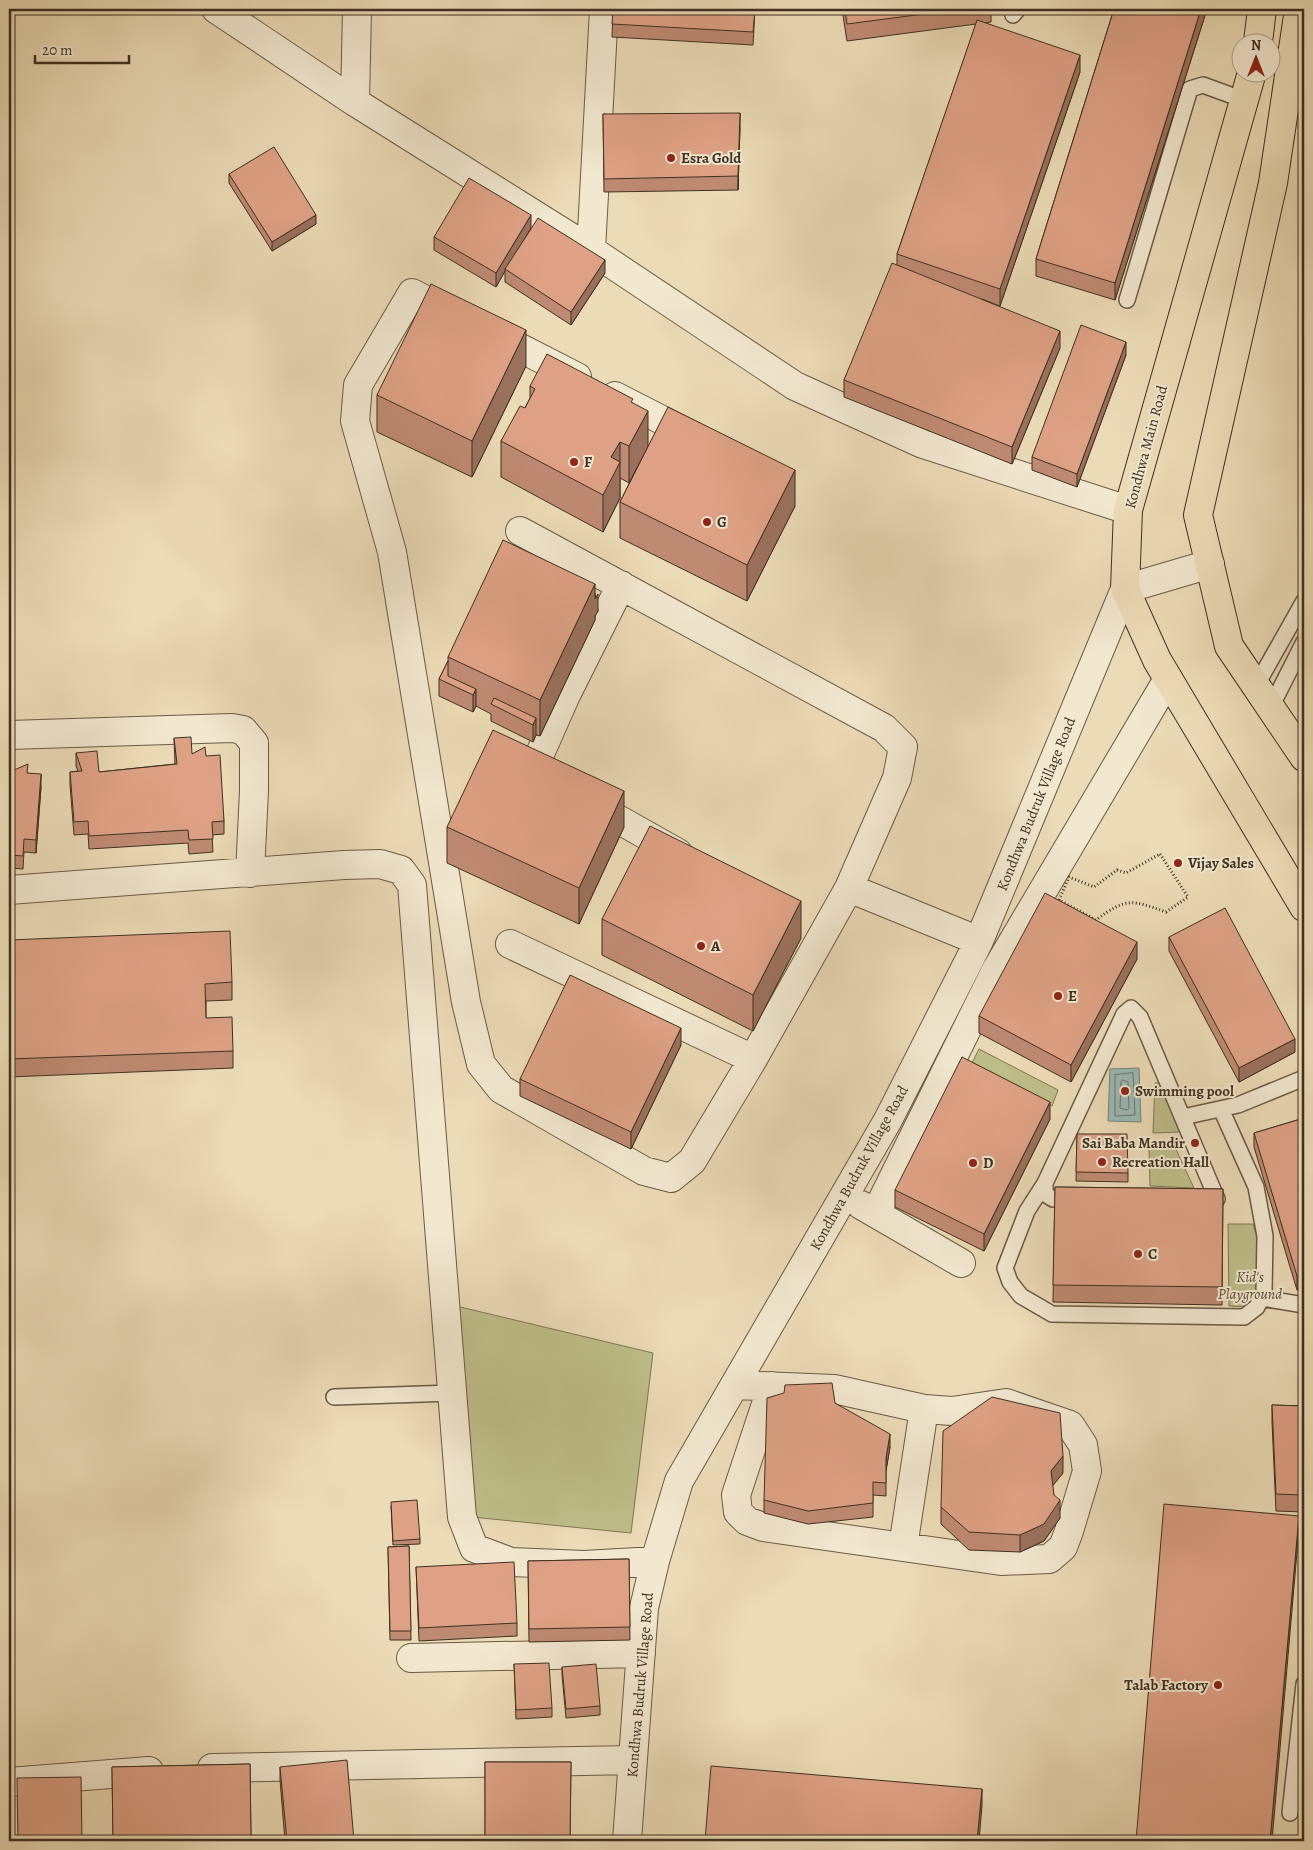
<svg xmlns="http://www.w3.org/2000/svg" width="1313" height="1850" font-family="Alegreya,serif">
	<rect width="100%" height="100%" fill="#ebdbb6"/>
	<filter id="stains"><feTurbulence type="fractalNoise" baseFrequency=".004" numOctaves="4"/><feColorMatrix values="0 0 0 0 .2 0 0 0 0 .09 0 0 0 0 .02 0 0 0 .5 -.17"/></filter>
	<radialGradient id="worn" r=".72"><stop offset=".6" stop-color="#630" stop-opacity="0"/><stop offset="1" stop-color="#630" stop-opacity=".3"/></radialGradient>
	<path fill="#bebe89" stroke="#7e7654" d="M979 1049 1058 1090 1052 1106 972 1063Z
		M1163 1082 1180 1132 1153 1133 1155 1083Z
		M1173 1143 1194 1188 1150 1186 1149 1148Z
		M1228 1224H1253L1278 1309 1229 1306Z
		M456 1306 653 1353 631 1533 472 1517Z"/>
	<path fill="#9bb9b7" stroke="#76827b" d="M1139 1068 1141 1122 1108 1121 1110 1069Z"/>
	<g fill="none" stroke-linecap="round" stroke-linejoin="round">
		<path stroke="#6c746c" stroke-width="1" d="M1133 1073 1135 1115 1115 1116V1075Z
			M1123 1080 1128 1082 1129 1108 1127 1110 1120 1108 1121 1082Z"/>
		<path stroke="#76827b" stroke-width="9" d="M9 435 10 9"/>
		<g stroke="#695a46" stroke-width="18">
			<path id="lane" d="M1013 15 1018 9
				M1127 300 1190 89 1203 85 1244 100
				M1256 686 1304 601
				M1271 707 1304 642
				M1131 1008 1140 1017 1217 1199 1205 1202 1053 1199 1045 1194V1183L1124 1014Z
				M1183 1117 1238 1105 1304 1078
				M1045 1183 1027 1211 1005 1268 1010 1282 1021 1296 1052 1314 1244 1317 1257 1307 1264 1293 1265 1236 1256 1187 1221 1109
				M1262 1298 1304 1305
				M334 1397 452 1393
				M1290 1813 1304 1684"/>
		</g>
		<g stroke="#695a46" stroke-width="30">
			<path id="street" d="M216 9 355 102 591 250 795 386 923 444 1128 510
				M355 102 357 9
				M591 250 604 9
				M457 316 412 293 358 385 355 421 392 552 466 1002 481 1064 501 1089 644 1171 671 1178 692 1161 753 1059 849 888
				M493 334 577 377
				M615 396 695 437
				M520 531 884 728 903 747 897 778 849 888 979 941
				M9 735 232 728 243 730 254 743V791L250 873
				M554 782 542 775 539 756 566 695 621 585
				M591 804 678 853
				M9 890 344 865 380 864 401 870 412 885 462 1517 474 1548 511 1562 584 1565 655 1561
				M510 944 753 1059
				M861 1205 961 1263
				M876 1213 996 970 1168 679
				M735 1385 834 1389 924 1409 952 1411 1006 1403 1070 1425 1083 1445 1087 1471 1069 1531 1063 1547 1049 1559 1001 1561 763 1527 747 1521 738 1512 736 1495 772 1386
				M903 1547 924 1409
				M411 1658 641 1653
				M212 1768 633 1760
				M9 1782 149 1771
				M627 1841 644 1608 655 1561 679 1481 888 1120 979 941 1125 589 1210 564"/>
		</g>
		<g stroke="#3e2f20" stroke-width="30">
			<path id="primary" d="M1299 9 1273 183 1198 515 1229 646 1304 757
				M1258 42 1262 9
				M1252 72 1128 510 1125 589 1157 660 1304 907"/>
		</g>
		<path stroke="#3e2f20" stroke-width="3" stroke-dasharray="1 2.5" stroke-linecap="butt" d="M1160 854 1188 897 1166 912C1132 900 1127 897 1096 920L1059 900 1069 877 1094 887 1117 870 1126 873Z"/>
		<use href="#lane" stroke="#f2e8d0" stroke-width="15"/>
		<use href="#street" stroke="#f2e8d0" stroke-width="28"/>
		<use href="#primary" stroke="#ebdbb6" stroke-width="28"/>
	</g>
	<path fill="#bf8a72" stroke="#3e2f20" d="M613 9H755L753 45 612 37Z
		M842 9H991V22L985 23 1080 72 1000 306 982 299 1060 348 1012 464 844 397V380L897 265V254L976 24 847 41Z
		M1114 9H1207L1115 300 1036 276V259Z
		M603 114 740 127 738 190 604 192Z
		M229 174 316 224 272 251 229 183Z
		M531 228 521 245 605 273 571 325 505 282V271L496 287 434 250V237Z
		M1126 355 1077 487 1032 470V457Z
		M526 366 472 477 377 432V395Z
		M530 386 633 403 648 447 795 506 747 601 620 538V502L646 450 629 483 620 478V498L603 532 501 477V441L525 408 530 398Z
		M595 593 598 611 595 616V620L540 736 536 735 533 742 491 721V714L476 706 473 712 439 696V679L448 661V657Z
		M174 738 192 754 206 756 224 821V834L212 835 213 852 189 854 188 843 89 849 88 834 74 835 70 785V772L78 771 76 766V753L99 772 175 764Z
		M9 751 14 770 28 773 41 787 36 853 24 852 23 869 9 868Z
		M447 827H624L579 924 447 863Z
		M602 919 801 938 753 1031 602 955Z
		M1169 937 1295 1052 1239 1082 1169 951Z
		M9 940 232 982V1000L206 1001V1018L233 1051V1068L9 1077Z
		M1137 959 1071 1082 979 1033V1016Z
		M681 1045 631 1149 520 1096V1079Z
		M1304 1118V1287L1297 1290 1254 1147V1133Z
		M1050 1119 984 1251 895 1207V1190Z
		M1077 1134 1128 1173V1182L1076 1181Z
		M1055 1187 1223 1189 1222 1305 1053 1302Z
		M835 1403 890 1447 886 1470V1496L873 1495V1517L808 1524 764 1513V1500Z
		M1272 1405 1304 1406V1512L1276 1511 1272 1422Z
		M1063 1473 1052 1486 1054 1495 1060 1518 1044 1541 1020 1552 969 1550 941 1524V1507Z
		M391 1506 420 1539V1544L393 1545Z
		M409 1546 411 1640H390L388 1547Z
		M629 1559 630 1640 529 1642 528 1561Z
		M416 1567 517 1623V1636L419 1641Z
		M514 1664 552 1708V1717L516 1719Z
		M562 1667 600 1706V1715L566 1718 562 1675Z
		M485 1762H571L570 1841H485Z
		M250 1764 251 1841H113L112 1767Z
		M280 1767 354 1841H285L280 1780Z"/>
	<path fill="#9b715d" stroke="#3e2f20" d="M1201 9H1207L1115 300V283Z
		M1080 55V72L1000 306V289Z
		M740 113V127L738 190V176Z
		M316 215V224L272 251V242Z
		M531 215V228L506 270 505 269V271L496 287V273Z
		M605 260V273L571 325V312Z
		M526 330V366L472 477V441Z
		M1060 331V348L1012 464V447Z
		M1126 342V355L1077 487V474Z
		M648 411V447L629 483V446Z
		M620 442V498L603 532V495L611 457Z
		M795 470V506L747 601V565Z
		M595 584V599L598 594V611L595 616V620L540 736V700Z
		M476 689V706L473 712V695Z
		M536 718V735L533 742V725Z
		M41 774V787L36 853V840Z
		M624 791V827L579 924V888Z
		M801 901V938L753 1031V995Z
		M1137 942V959L1071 1082V1065Z
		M681 1028V1045L631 1149V1132Z
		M1295 1039V1052L1239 1082V1068Z
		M1050 1102V1119L984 1251V1234Z
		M1304 1274V1287L1297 1290V1276Z
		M890 1434V1447L886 1471V1458Z
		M1063 1456V1473L1051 1488V1471Z
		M1060 1500V1518L1044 1541 1020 1552V1535Z
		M1299 1516V1529L1272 1841H1270Z
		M982 1789V1806L979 1841H977Z"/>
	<path fill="#dea185" stroke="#3e2f20" d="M613 9H755L753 32 612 24Z
		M845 9H962L847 24Z
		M1114 9H1201L1115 283 1036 259Z
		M977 20 1080 55 1000 289 897 254Z
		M740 113 738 176 604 179 603 114Z
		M274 147 316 215 272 242 229 174Z
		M469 178 531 215 496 273 434 237Z
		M538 218 605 260 571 312 505 269Z
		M892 263 1060 331 1012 447 844 380Z
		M431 284 526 330 472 441 377 395Z
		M1081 325 1126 342 1077 474 1032 457Z
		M547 354 633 399 631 402 648 411 629 446 620 442 611 457 620 462 603 495 501 441 520 406 525 408 535 389 530 386Z
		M668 407 795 470 747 565 620 502Z
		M503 540 595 584 540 700 448 657Z
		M448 661V676L476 689 473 695 439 679Z
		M494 698 536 718 533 725 491 704Z
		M493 730 624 791 579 888 447 827Z
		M191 737 192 754 205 747 206 756 220 755 224 821 212 822 213 839 189 840 188 830 89 836 88 821 74 822 70 772 82 771 76 753 97 751 99 772 177 764 174 738Z
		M9 751 14 752V770L28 764 27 773 41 774 36 840 24 839 23 856 9 855Z
		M650 826 801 901 753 995 602 919Z
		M1045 893 1137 942 1071 1065 979 1016Z
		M1225 908 1295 1039 1239 1068 1169 937Z
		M230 931 232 982 205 984 206 1018 232 1017 233 1051 9 1059V940Z
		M570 975 681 1028 631 1132 520 1079Z
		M962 1057 1050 1102 984 1234 895 1190Z
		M1304 1118V1274L1297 1276 1254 1133Z
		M1077 1134H1127L1128 1173 1076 1172Z
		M1055 1187 1223 1189 1222 1287 1053 1285Z
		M832 1383 835 1403 890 1434 886 1458V1483L873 1482V1503L808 1511 764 1500 767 1398 784 1393 785 1385Z
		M992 1397 1060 1413 1063 1456 1051 1471 1054 1495 1060 1500 1044 1524 1020 1535 969 1532 941 1507 943 1431Z
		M1272 1405 1304 1406V1495L1276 1494Z
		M417 1500 420 1539 393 1541 391 1502Z
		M1164 1504 1299 1516 1270 1841H1136Z
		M409 1546 411 1631H390L388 1547Z
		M629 1559 630 1627 529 1629 528 1561Z
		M514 1562 517 1623 419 1628 416 1567Z
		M549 1663 552 1708 516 1710 514 1664Z
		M596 1664 600 1706 566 1709 562 1667Z
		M347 1760 354 1841H287L280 1767Z
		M485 1762H571L570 1840 485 1839Z
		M250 1764 251 1836 113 1839 112 1767Z
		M711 1766 982 1789 977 1841H705Z
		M81 1777 82 1841H18L17 1778Z"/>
	<g fill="#8f2418" stroke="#f2e8d0" stroke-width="2">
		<circle cx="671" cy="158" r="5"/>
		<circle cx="574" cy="462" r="5"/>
		<circle cx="707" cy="522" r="5"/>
		<circle cx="1178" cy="863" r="5"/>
		<circle cx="701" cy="946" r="5"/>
		<circle cx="1058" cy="996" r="5"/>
		<circle cx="1125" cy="1091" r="5"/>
		<circle cx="1195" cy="1143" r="5"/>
		<circle cx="1102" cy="1162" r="5"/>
		<circle cx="973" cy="1163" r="5"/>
		<circle cx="1138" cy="1254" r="5"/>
		<circle cx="1218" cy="1685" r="5"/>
	</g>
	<g text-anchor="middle" stroke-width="4" stroke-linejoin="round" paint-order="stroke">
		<g font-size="15" font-weight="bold" fill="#3e2f20" stroke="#f2e8d0" text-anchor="start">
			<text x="681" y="163">Esra Gold</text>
			<text x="584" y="467">F</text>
			<text x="717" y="527">G</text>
			<text x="1188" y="868">Vijay Sales</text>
			<text x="711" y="951">A</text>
			<text x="1068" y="1001">E</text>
			<text x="1135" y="1096">Swimming pool</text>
			<text x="1185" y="1148" text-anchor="end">Sai Baba Mandir</text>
			<text x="1112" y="1167">Recreation Hall</text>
			<text x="983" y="1168">D</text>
			<text x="1148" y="1259">C</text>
			<text x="1208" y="1690" text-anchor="end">Talab Factory</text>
		</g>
		<g font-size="15" fill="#3e2f20" stroke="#f2e8d0">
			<text transform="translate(1146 447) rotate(-75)" y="5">Kondhwa Main Road</text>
			<text transform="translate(1036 804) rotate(-68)" y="5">Kondhwa Budruk Village Road</text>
			<text transform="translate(859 1168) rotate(-61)" y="5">Kondhwa Budruk Village Road</text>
			<text transform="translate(640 1685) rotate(-85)" y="5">Kondhwa Budruk Village Road</text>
		</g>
		<g font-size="15" font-style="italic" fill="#584c35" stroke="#f2e8d0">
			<text x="1250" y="1282">Kid's<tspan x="1250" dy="17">Playground</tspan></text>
		</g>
	</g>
	<rect width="1313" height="1850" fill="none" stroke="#ebdbb6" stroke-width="30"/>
	<rect x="10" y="10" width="1293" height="1830" fill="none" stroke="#3e2f20" stroke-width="2.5"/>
	<rect x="15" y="15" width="1283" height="1820" fill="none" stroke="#3e2f20"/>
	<g transform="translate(1256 58)"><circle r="24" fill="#f2e8d0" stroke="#aa9e8a"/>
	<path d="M0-4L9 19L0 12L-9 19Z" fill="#8f2418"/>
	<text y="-8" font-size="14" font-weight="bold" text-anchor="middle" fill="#3e2f20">N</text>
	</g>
	<path d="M35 55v8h94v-8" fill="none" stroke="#3e2f20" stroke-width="2.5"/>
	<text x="42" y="55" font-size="15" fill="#3e2f20" stroke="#f2e8d0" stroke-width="4" paint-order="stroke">20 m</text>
	<rect width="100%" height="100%" filter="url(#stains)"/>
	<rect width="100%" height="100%" fill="url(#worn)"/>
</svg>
